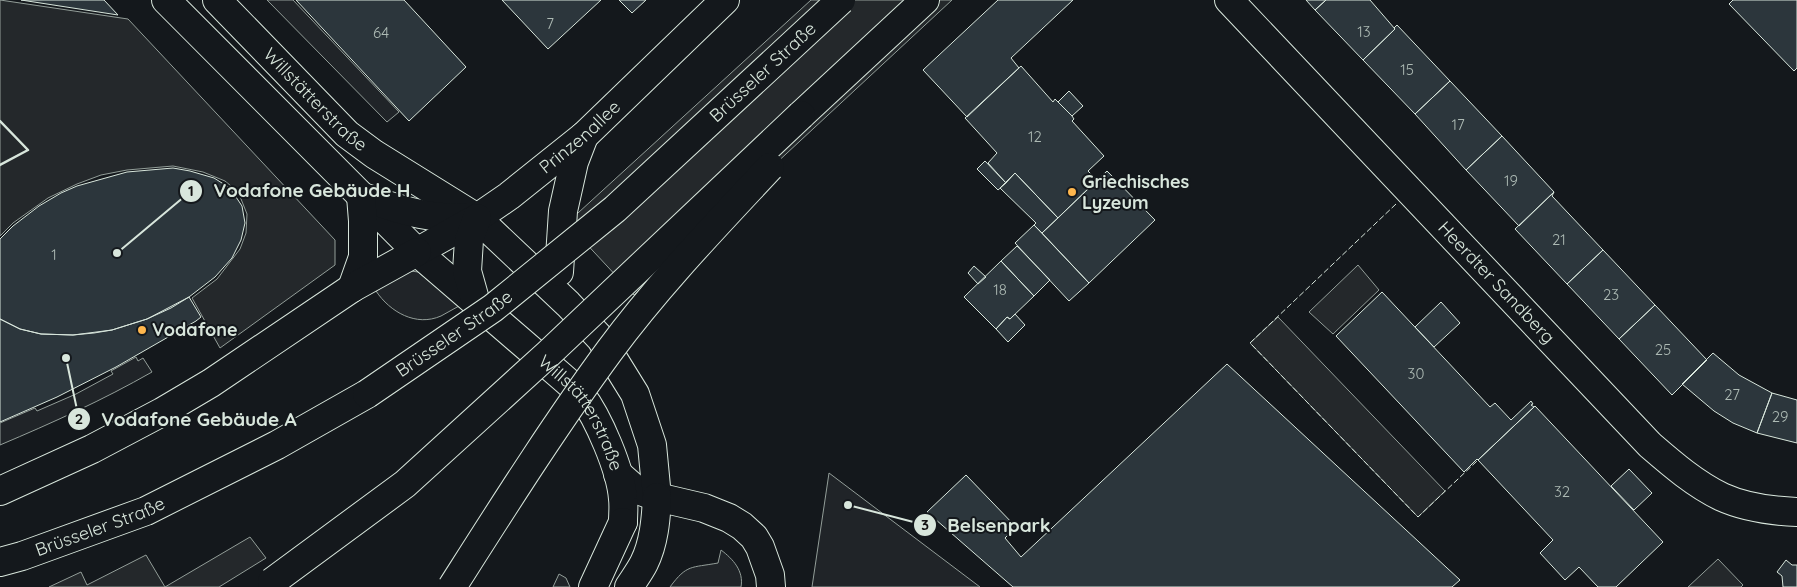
<svg xmlns="http://www.w3.org/2000/svg" width="1797" height="587" font-family="Quicksand,sans-serif">
	<rect width="100%" height="100%" fill="#14181c"/>
	<path fill="#202428" stroke="#939e99" d="M267 0H293L399 112 387 122Z
		M411 271 418 272 459 306C453 309 447 313 441 316 416 327 390 312 376 291L405 272Z
		M136 357 138 361 143 358 152 372C103 400 52 423 0 445V423L35 408 37 411 76 394 113 374 111 371Z
		M829 473 980 587H812Z
		M721 550C733 559 744 571 741 587H670C687 564 691 568 718 563Z
		M559 574 566 578 570 587H553Z"/>
	<path fill="#24282b" stroke="#939e99" d="M0 0 128 19 335 240V265L220 348 192 298 217 279 240 249 246 233 247 214 241 199 237 191 225 181 203 172 173 166 127 170 101 175 77 184 48 198 13 223 0 236Z
		M811 0H952L634 295 567 223Z
		M1358 265 1379 290 1333 334 1309 312Z
		M1278 317 1445 491 1418 517 1250 343Z
		M250 537 266 558 219 587H49L81 572 87 585 146 555 165 587Z
		M1718 559 1743 585 1741 587H1688Z"/>
	<path fill="#2c363c" stroke="#d8e6dc" d="M21 0H104L118 15Z
		M296 0H404L466 67 409 121Z
		M502 0H601L548 49Z
		M619 0H646L632 13Z
		M998 0H1073L1011 58 1019 68 967 117 923 70Z
		M1306 0H1326L1315 10Z
		M1326 0H1370L1395 29 1363 60 1315 10Z
		M1733 0H1797V68L1794 71 1729 4Z
		M1397 25 1450 81 1415 114 1363 60 1395 29 1394 28Z
		M1021 66 1053 102 1055 99 1072 116 1074 119 1072 121 1104 156 1088 171 1097 180 1058 218 1015 173 1006 183 988 163 997 153 965 118Z
		M1450 81 1502 136 1466 170 1415 114Z
		M1069 91 1083 106 1072 116 1058 102Z
		M1502 136 1554 192 1519 226 1466 170Z
		M985 161 1006 183 998 190 977 169Z
		M173 168 190 171 214 178 230 188 242 206 245 223 241 240 232 258 215 277 189 297 171 308 147 319 112 330 73 335 41 334 20 329 0 319V239L13 226 39 206 61 193 77 186 127 172Z
		M1107 171 1155 220 1089 283 1042 233Z
		M1015 173 1058 218 1042 233 1034 225 1036 223 1000 188Z
		M1554 192 1552 196 1603 250 1567 284 1515 229Z
		M1034 225 1089 283 1069 301 1015 243Z
		M1017 246 1050 280 1034 296 1001 261Z
		M1603 250 1655 305 1619 339 1567 284Z
		M1001 261 1034 296 1010 319 1007 317 996 329 964 297Z
		M974 266 986 277 978 284 968 273Z
		M1382 292 1490 407 1495 403 1511 420 1531 401 1533 404 1531 405 1534 407 1478 460 1477 459 1464 472 1336 336Z
		M189 297 201 317 196 321 116 367 57 397 0 422V319L20 329 41 334 73 335 94 333 112 330 147 319Z
		M1441 302 1460 323 1434 347 1415 327Z
		M1655 305 1707 360 1672 395 1619 339Z
		M1015 314 1025 325 1008 342 996 329 1007 317 1010 319Z
		M1713 353 1739 375 1772 393 1757 433 1733 423 1714 411 1682 384Z
		M1227 364 1460 580 1452 587H1013L927 512 966 475 1016 527 1005 538 1021 557Z
		M1772 393 1797 400V443L1757 433Z
		M1535 406 1663 542 1616 587H1598L1579 567 1565 580 1540 553 1553 540 1478 460Z
		M1629 469 1652 493 1634 510 1611 486Z
		M1786 560 1792 565H1797V587H1783L1782 576 1777 572Z"/>
	<g fill="none" stroke-linecap="round" stroke-linejoin="round">
		<g stroke="#d8e6dc" stroke-width="30">
			<g id="street">
				<path id="s1" d="M1229 0 1650 445C1672 464 1695 484 1722 497 1744 507 1773 511 1797 512"/>
				<path d="M618 474 635 489 657 497 704 508 729 518 742 526 754 537 760 547 770 575 771 587"/>
			</g>
		</g>
		<g stroke="#d8e6dc" stroke-width="30">
			<g id="secondary">
				<path id="s2" d="M166 0 417 252 561 376C568 382 575 388 581 395 598 417 621 470 623 499 624 506 623 514 623 522"/>
				<path id="s3" d="M217 0 347 134 374 154 477 218 568 304 601 339 635 394 652 445 657 497"/>
				<path d="M366 198C407 213 433 219 477 218"/>
				<path id="s4" d="M417 252 477 218 509 196 584 136 725 0"/>
				<path d="M559 272 563 211 574 162 584 136"/>
				<path d="M476 303 467 271 469 240 477 218"/>
			</g>
		</g>
		<g stroke="#d8e6dc" stroke-width="30">
			<g id="highway">
				<path d="M801 115 925 0"/>
				<path d="M352 288 363 257V221L361 196"/>
				<path d="M0 491 92 449 162 412 211 383 352 288 417 252"/>
				<path id="s5" d="M0 562 22 556 146 511 277 445 367 394"/>
				<path d="M593 587 623 522"/>
				<path d="M629 587C634 579 640 571 644 563 654 543 656 519 657 497"/>
			</g>
		</g>
		<use href="#street" stroke="#14181c" stroke-width="28"/>
		<use href="#secondary" stroke="#14181c" stroke-width="28"/>
		<use href="#highway" stroke="#14181c" stroke-width="28"/>
		<g stroke="#d8e6dc" stroke-width="30" stroke-linecap="butt">
			<g id="highway-bridge">
				<path id="s6" d="M367 394 493 308 615 209 841 0"/>
				<path d="M272 582 405 484 548 354 801 115"/>
				<path d="M452 587C503 507 554 426 610 350 658 285 715 226 770 167"/>
			</g>
		</g>
		<use href="#highway-bridge" stroke="#14181c" stroke-width="28"/>
		<path stroke="#d8e6dc" stroke-width="1" stroke-dasharray="6 2.5" stroke-linecap="butt" d="M1396 204 1250 343 1418 517 1477 461"/>
		<path stroke="#d8e6dc" stroke-width="2.5" d="M0 121 28 150 0 165"/>
	</g>
	<g fill="#ffb74d" stroke="#14181c" stroke-width="2">
		<circle cx="1072" cy="192" r="5"/>
		<circle cx="142" cy="330" r="5"/>
	</g>
	<g text-anchor="middle" stroke-width="4" stroke-linejoin="round" paint-order="stroke">
		<g font-size="15" fill="#adbab4">
			<text x="550" y="29">7</text>
			<text x="1364" y="37">13</text>
			<text x="381" y="38">64</text>
			<text x="1407" y="75">15</text>
			<text x="1458" y="130">17</text>
			<text x="1035" y="142">12</text>
			<text x="1511" y="186">19</text>
			<text x="1559" y="245">21</text>
			<text x="54" y="260">1</text>
			<text x="1000" y="295">18</text>
			<text x="1611" y="300">23</text>
			<text x="1663" y="355">25</text>
			<text x="1416" y="379">30</text>
			<text x="1732" y="400">27</text>
			<text x="1780" y="422">29</text>
			<text x="1562" y="497">32</text>
		</g>
		<g font-size="18" fill="#d8e6dc" stroke="#14181c">
			<text dy="6" stroke="none"><textPath href="#s6" startOffset="511">Brüsseler Straße</textPath></text>
			<text dy="6" stroke="none"><textPath href="#s3" startOffset="140">Willstätterstraße</textPath></text>
			<text dy="6" stroke="none"><textPath href="#s4" startOffset="200">Prinzenallee</textPath></text>
			<text dy="6" stroke="none"><textPath href="#s1" startOffset="389">Heerdter Sandberg</textPath></text>
			<text dy="6" stroke="none"><textPath href="#s6" startOffset="106">Brüsseler Straße</textPath></text>
			<text dy="6" stroke="none"><textPath href="#s2" startOffset="588">Willstätterstraße</textPath></text>
			<text dy="6" stroke="none"><textPath href="#s5" startOffset="106">Brüsseler Straße</textPath></text>
		</g>
		<g font-size="18" font-weight="bold" fill="#d8e6dc" stroke="#14181c" text-anchor="start">
			<text x="1082" y="188">Griechisches<tspan x="1082" dy="21">Lyzeum</tspan></text>
			<text x="152" y="336">Vodafone</text>
		</g>
	</g>
	<path fill="none" stroke="#d8e6dc" stroke-width="2" d="M117 253L191 191M66 358L79 419M848 505L925 525"/>
	<g fill="#d8e6dc" stroke="#14181c" stroke-width="2">
		<circle cx="117" cy="253" r="5"/>
		<circle cx="66" cy="358" r="5"/>
		<circle cx="848" cy="505" r="5"/>
		<circle cx="191" cy="191" r="12"/>
		<circle cx="79" cy="419" r="12"/>
		<circle cx="925" cy="525" r="12"/>
	</g>
	<g font-size="15" text-anchor="middle" font-weight="bold" fill="#111">
		<text x="191" y="196">1</text>
		<text x="79" y="424">2</text>
		<text x="925" y="530">3</text>
	</g>
	<g font-size="19" text-anchor="middle" font-weight="bold" fill="#d8e6dc" stroke="#14181c" stroke-width="4" stroke-linejoin="round" paint-order="stroke">
		<text x="312" y="197">Vodafone Gebäude H</text>
		<text x="199" y="426">Vodafone Gebäude A</text>
		<text x="999" y="532">Belsenpark</text>
	</g>
</svg>
